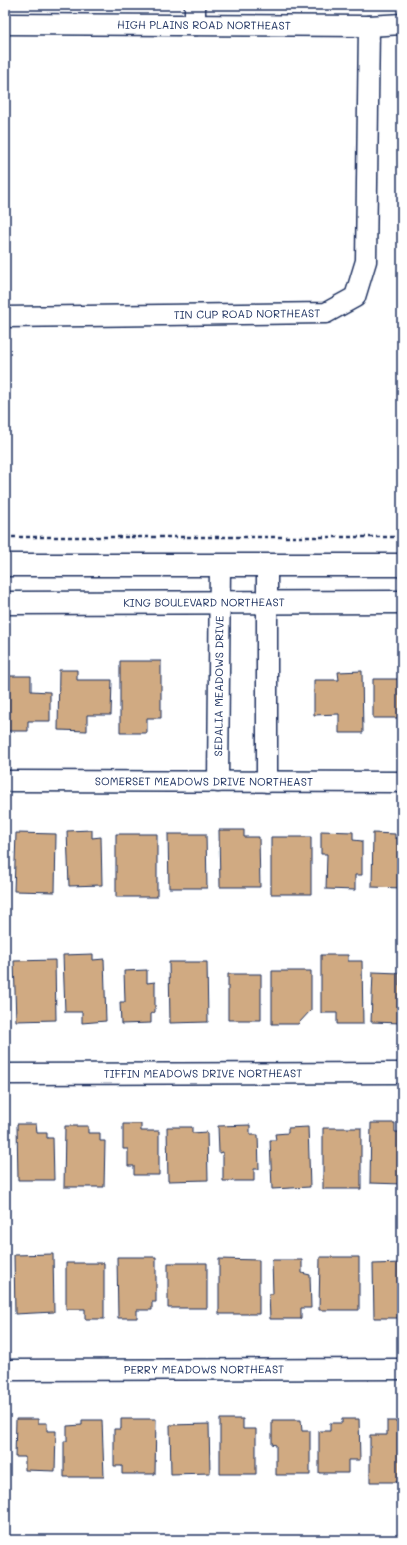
<svg xmlns="http://www.w3.org/2000/svg" width="407" height="1545" font-family="Mali,sans-serif">
	<rect width="100%" height="100%" fill="#fff"/>
	<filter id="ink" filterUnits="userSpaceOnUse"><feTurbulence type="fractalNoise" baseFrequency=".025" numOctaves="2"/><feDisplacementMap in="SourceGraphic" scale="8" xChannelSelector="R" yChannelSelector="G"/><feConvolveMatrix kernelMatrix="1 2 1 2 8 2 1 2 1" color-interpolation-filters="sRGB"/></filter>
	<g filter="url(#ink)">
		<path fill="#d0aa82" stroke="#1b2f5e" d="M120 661H161V718H147V733H120Z
			M59 670H77V680H112L111 715H87V731L58 730Z
			M362 671 363 733H339V714L314 715V680H339L338 672Z
			M5 676H31V691L50 692V721H28V731H5Z
			M373 679H402V718H373Z
			M92 830V838L101 837 102 885 69 886 67 831Z
			M219 830H244V837H259L260 887H220Z
			M321 831 353 832V840L362 841V875H355V890L326 889 327 854H321Z
			M16 833 56 834 55 892 14 891Z
			M373 833 395 834V838H402V888L372 887Z
			M116 834H157V897H116Z
			M168 834H206L207 888H169Z
			M271 837H311V894H271Z
			M93 954V960L104 959 106 1021 82 1023V1012H65L63 955Z
			M321 955H348V961H362L363 1024H337V1013H321Z
			M55 960 56 1020 16 1021 14 961Z
			M169 962H207L208 1022 170 1023Z
			M147 970V983L155 982V1012L151 1014V1023L121 1024 120 1002H125L124 971Z
			M272 971H311V1010L298 1024H272Z
			M373 972 399 973V985H402V1023L371 1022Z
			M228 974H261V1020H228Z
			M371 1123H395V1132H402V1184L370 1183Z
			M17 1124H36L37 1133H47V1138H53L54 1180H18Z
			M123 1124H141V1131H159V1175H134V1166H128V1149H123Z
			M250 1125V1135H258L259 1169H254V1181H223V1152L219 1153 218 1126Z
			M65 1126H88V1133H100V1141H105L104 1187H64Z
			M167 1127H192V1133L207 1132 208 1180 168 1181Z
			M308 1127 310 1187 272 1189 270 1140H276L275 1134 288 1133V1128Z
			M323 1128H361V1189H323Z
			M53 1254 54 1312 15 1314 14 1255Z
			M117 1257H156V1302H152V1310H137V1318H118Z
			M320 1257H359V1310H319Z
			M219 1259 259 1260V1314H219Z
			M272 1260H302V1273L310 1275 311 1308H301V1319H270L269 1294H273Z
			M66 1263H104V1319H85V1309H66Z
			M168 1263H207V1308H168Z
			M402 1263V1318H374L373 1264Z
			M16 1419H38V1423H47V1431H56L55 1471 25 1470V1457H15Z
			M121 1419H156L155 1474H122V1466H114V1429H121Z
			M220 1419H243V1429H256V1474H220Z
			M342 1419H359L360 1460H348V1473H319V1431H330V1423H342Z
			M82 1420H102L104 1477H64V1441H67V1426L82 1425Z
			M272 1420H301L302 1431H310V1475H276V1445L272 1444Z
			M387 1421H402V1482H370V1435H387Z
			M209 1424 210 1473 171 1474 170 1425Z"/>
		<g fill="none" stroke-linecap="round" stroke-linejoin="round">
			<g stroke="#1b2f5e" stroke-width="23">
				<g id="minor">
					<path d="M195 5V25"/>
					<path id="s1" d="M5 24 369 26 402 24"/>
					<path id="s2" d="M5 317 326 313 355 297 366 261 369 26"/>
					<path d="M267 565V782"/>
					<path id="s3" d="M5 781 402 782"/>
					<path id="s4" d="M218 782 220 565"/>
					<path id="s5" d="M5 1074 402 1073"/>
					<path id="s6" d="M5 1370 402 1369"/>
				</g>
			</g>
			<g stroke="#1b2f5e" stroke-width="25">
				<g id="tertiary">
					<path d="M5 565H402"/>
					<path id="s7" d="M5 603 402 602"/>
				</g>
			</g>
			<path stroke="#1b2f5e" stroke-width="2.5" stroke-dasharray="4 3" stroke-linecap="butt" d="M5 537H402"/>
			<use href="#minor" stroke="#fff" stroke-width="20"/>
			<use href="#tertiary" stroke="#fff" stroke-width="22"/>
		</g>
	</g>
	<g text-anchor="middle" stroke-width="4" stroke-linejoin="round" paint-order="stroke">
		<g font-size="11" fill="#1b2f5e" stroke="#fff">
			<text dy="4" stroke="none"><textPath href="#s1" startOffset="199">HIGH PLAINS ROAD NORTHEAST</textPath></text>
			<text dy="4" stroke="none"><textPath href="#s2" startOffset="242">TIN CUP ROAD NORTHEAST</textPath></text>
			<text dy="4" stroke="none"><textPath href="#s7" startOffset="199">KING BOULEVARD NORTHEAST</textPath></text>
			<text dy="4" stroke="none"><textPath href="#s4" startOffset="96">SEDALIA MEADOWS DRIVE</textPath></text>
			<text dy="4" stroke="none"><textPath href="#s3" startOffset="199">SOMERSET MEADOWS DRIVE NORTHEAST</textPath></text>
			<text dy="4" stroke="none"><textPath href="#s5" startOffset="198">TIFFIN MEADOWS DRIVE NORTHEAST</textPath></text>
			<text dy="4" stroke="none"><textPath href="#s6" startOffset="199">PERRY MEADOWS NORTHEAST</textPath></text>
		</g>
	</g>
	<rect width="407" height="1545" fill="none" stroke="#fff" stroke-width="20"/>
	<rect x="10" y="10" width="387" height="1525" fill="none" stroke="#1b2f5e" stroke-width="1.5" filter="url(#ink)"/>
</svg>
